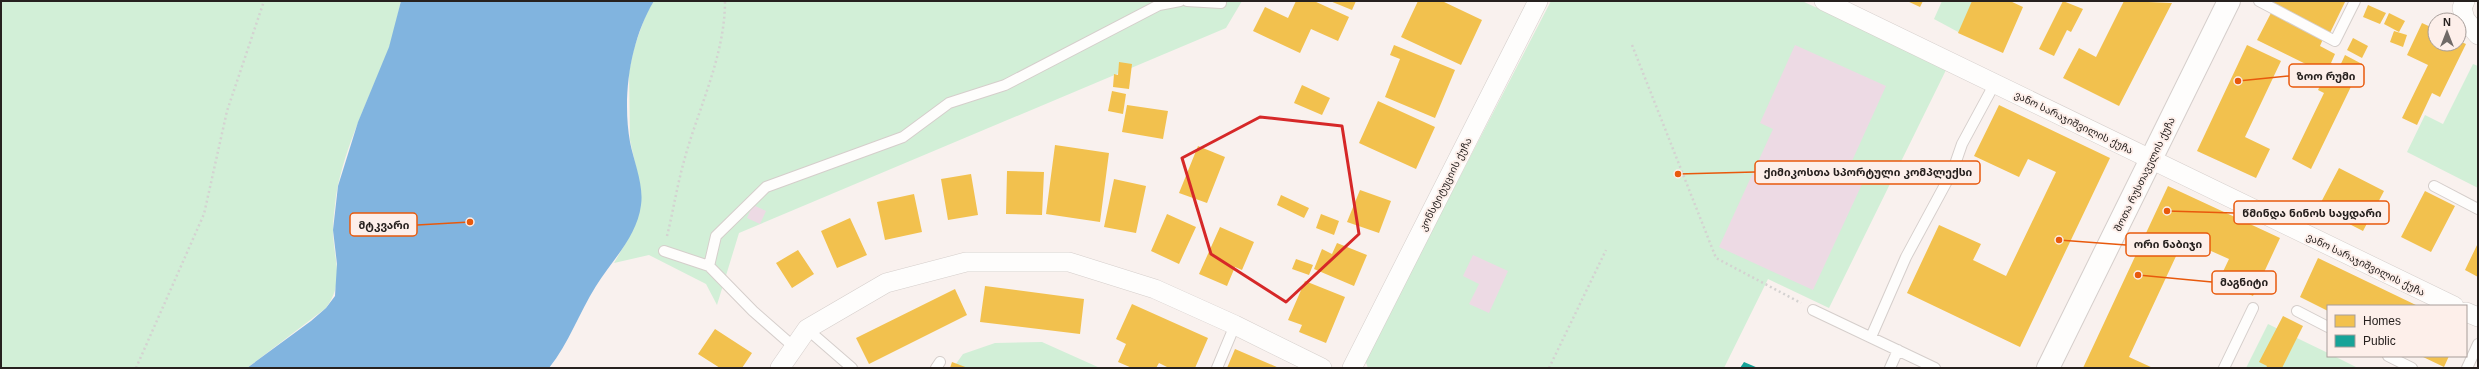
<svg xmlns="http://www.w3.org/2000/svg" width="2479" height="369" font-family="Helvetica,'Noto Sans Georgian',sans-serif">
	<rect width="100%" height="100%" fill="#f9f1ee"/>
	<path fill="#d2efd7" d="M1 1H401C397 16 395 33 389 48 370 97 345 144 336 196 335 207 333 218 333 229 333 260 346 280 326 308L247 368H1Z
		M654 1H1242L1226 28 739 233 717 305 706 284 649 255 614 263 632 232 640 186 630 140 629 72 634 48 646 14Z
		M1551 1H1802L1947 68 1829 308 1768 279 1724 368H1368L1365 360Z
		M1942 1H1973L1960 33 1934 19Z
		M2473 64 2478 66V188L2407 152 2425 115 2443 124Z
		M2268 324 2328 353V356H2334L2358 368H2246Z
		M1042 342 1100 368H953L963 354 995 343Z"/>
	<path fill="#81b4df" d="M401 1H654C630 40 622 97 630 142 634 162 644 185 641 205 637 237 612 260 596 286 579 313 569 343 549 368H247L311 321 326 308 335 296 337 264 333 230 338 186 358 122 389 47Z"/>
	<path fill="#f2c14e" d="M1296 1H1314L1349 17 1338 41 1311 29 1300 53 1253 31 1265 7 1288 18Z
		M1330 1H1356L1352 10Z
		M1418 1H1442L1482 20 1461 65 1401 37Z
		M1907 1H1923L1920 7Z
		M1972 1H2010L2023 7 2003 53 1958 33Z
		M2063 1 2083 9 2071 32 2067 30 2054 56 2039 49Z
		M2124 1 2172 3 2119 106 2063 78 2079 48 2096 57Z
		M2271 1H2342L2345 2 2330 33 2270 4Z
		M2368 5 2386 13 2380 24 2363 17Z
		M2271 13 2323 39 2320 46 2335 54 2331 63 2339 68 2345 55 2362 64 2311 169 2292 159 2324 93 2318 90 2326 74 2257 40Z
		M2389 13 2405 21 2399 32 2384 24Z
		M2422 23 2435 29V44H2459V41L2466 44 2440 97 2432 93 2417 125 2402 118 2428 65 2407 55Z
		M2394 31 2407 35 2403 47 2390 42Z
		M2353 38 2368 46 2362 58 2347 50Z
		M1394 45 1455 70 1435 118 1385 97 1400 59 1390 55Z
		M2247 45 2281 61 2245 137 2270 149 2256 178 2197 151Z
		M1119 62 1132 64 1129 89 1113 87 1114 74 1118 75Z
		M1302 85 1330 98 1322 115 1294 103Z
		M1112 91 1126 94 1123 114 1108 111Z
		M1378 101 1435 127 1416 169 1359 143Z
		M1127 105 1168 111 1163 139 1122 132Z
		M1999 105 2110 158 2020 347 1907 293 1939 225 1981 244 1973 260 2006 276 2056 172 2028 159 2019 177 1974 156Z
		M1055 145 1109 153 1100 222 1046 214Z
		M1198 146 1225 157 1207 203 1179 193Z
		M2339 168 2384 191 2363 231 2318 208Z
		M1007 171 1044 172 1042 215 1006 214Z
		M971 174 978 215 948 220 941 179Z
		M1114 179 1146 186 1136 233 1104 227Z
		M2168 186 2280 238 2253 296 2219 280 2229 259 2184 239 2129 357 2153 368H2083Z
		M1360 190 1391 201 1379 233 1347 222Z
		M2425 191 2455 206 2431 252 2401 237Z
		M914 194 922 232 885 240 877 202Z
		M1281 195 1309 208 1304 218 1277 205Z
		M1167 214 1196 227 1179 264 1151 251Z
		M1321 214 1339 221 1334 235 1316 228Z
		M850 218 867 255 837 268 821 231Z
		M1220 227 1254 242 1242 270 1235 267 1227 286 1199 274Z
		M1337 243 1367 255 1354 286 1314 269 1322 249 1332 254Z
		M2478 243V277L2465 270Z
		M798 250 814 274 792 288 776 263Z
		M2318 258 2418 306H2328V311L2300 297Z
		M1296 259 1313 265 1309 275 1292 269Z
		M1305 281 1345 297 1326 343 1299 332 1302 325 1288 320Z
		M985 286 1084 299 1080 334 980 322Z
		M955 289 967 315 869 364 856 338Z
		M1132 304 1208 338 1195 368H1169L1159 363 1156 368H1132L1118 362 1126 344 1116 339Z
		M2283 316 2303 326 2282 368H2266L2267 366 2259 362Z
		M715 329 752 353 742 368H720L698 354Z
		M1235 349 1279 368H1227Z
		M2421 356H2449L2444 367Z
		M952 362 968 368H950Z"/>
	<path fill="#17a398" d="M1744 362 1758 368H1740Z"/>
	<path fill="#eddae4" d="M1795 45 1886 86 1852 161 1869 169 1813 290 1719 247 1773 129 1760 123Z
		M753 205 766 211 760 224 747 218Z
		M1473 255 1508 271 1489 313 1469 304 1479 284 1463 276Z"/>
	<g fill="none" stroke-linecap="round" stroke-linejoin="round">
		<g stroke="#d5cecb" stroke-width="12">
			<path id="service" d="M1187 1 1221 3
				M2259 1 2335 41 2355 1
				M2434 186 2478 209
				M664 251 709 266 753 311 794 347
				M709 266 716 236 766 187 903 137 949 103 1005 85 1159 5 1180 1
				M1813 310 1935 368
				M2297 311 2328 327
				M807 329 852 368
				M1871 337 1906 257 1953 170 1962 144 1995 83
				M2388 356 2412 368
				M936 368 940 362
				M1217 368 1235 325
				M1890 368 1898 350
				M2224 368 2253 308
				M2467 368 2478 344"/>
		</g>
		<g stroke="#d5cecb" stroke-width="20">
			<path id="minor" d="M1824 1 2454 306
				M2465 1 2462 8 2465 19 2478 35
				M2466 312 2478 317
				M780 368 807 329 886 283 966 262H1069L1155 289 1235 325 1322 368
				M1352 368 1538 1"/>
		</g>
		<g stroke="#d5cecb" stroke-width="24">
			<path id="tertiary" d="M2048 368 2229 1"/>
		</g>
		<path stroke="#d4d2d1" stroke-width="2.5" stroke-dasharray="2 3" stroke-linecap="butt" d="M1632 45 1716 258 1801 303
			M667 236C673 212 677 186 684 161 698 109 725 56 725 1
			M136 368 204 214 227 111 264 1
			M1549 368 1606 250"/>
		<use href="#service" stroke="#fefdfc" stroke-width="10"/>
		<use href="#minor" stroke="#fefdfc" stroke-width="19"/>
		<use href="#tertiary" stroke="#fefdfc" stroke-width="22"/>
	</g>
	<path fill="none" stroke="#d62828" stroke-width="3" stroke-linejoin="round" d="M1260 117 1342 126 1359 234 1286 302 1211 254 1182 158Z"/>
	<g text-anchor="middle" stroke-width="4" stroke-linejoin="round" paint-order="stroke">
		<g font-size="10" fill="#27211f" stroke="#fdefea">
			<text transform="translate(2074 122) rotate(26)" y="4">ვანო სარაჯიშვილის ქუჩა</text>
			<text transform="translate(2144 174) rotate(-64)" y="4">შოთა რუსთაველის ქუჩა</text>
			<text transform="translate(1445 184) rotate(-63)" y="4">კონსტიტუციის ქუჩა</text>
			<text transform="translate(2366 264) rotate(26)" y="4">ვანო სარაჯიშვილის ქუჩა</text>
		</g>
	</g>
	<path fill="none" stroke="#e8590c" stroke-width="1.5" d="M2238 81L2289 76M1678 174L1755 172M2167 211L2234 213M470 222L417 225M2059 240L2126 245M2138 275L2212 282"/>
	<g fill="#e8590c" stroke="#fdefea" stroke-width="1.5">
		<circle cx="2238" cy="81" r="4"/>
		<circle cx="1678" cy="174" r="4"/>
		<circle cx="2167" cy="211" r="4"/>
		<circle cx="470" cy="222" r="4"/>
		<circle cx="2059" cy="240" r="4"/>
		<circle cx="2138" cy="275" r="4"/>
	</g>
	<g fill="#fdefea" stroke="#e8590c" stroke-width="1.5">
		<rect x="2289" y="64" width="75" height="23" rx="4"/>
		<rect x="1755" y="161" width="225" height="23" rx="4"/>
		<rect x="2234" y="201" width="155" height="23" rx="4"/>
		<rect x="350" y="213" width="67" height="23" rx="4"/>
		<rect x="2126" y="233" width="84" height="23" rx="4"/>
		<rect x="2212" y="271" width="64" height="23" rx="4"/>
	</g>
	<g font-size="11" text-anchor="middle" font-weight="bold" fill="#27211f">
		<text x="2326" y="80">ზოო რუმი</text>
		<text x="1868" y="176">ქიმიკოსთა სპორტული კომპლექსი</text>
		<text x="2312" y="217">წმინდა ნინოს საყდარი</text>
		<text x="384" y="229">მტკვარი</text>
		<text x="2168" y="248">ორი ნაბიჯი</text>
		<text x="2244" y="286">მაგნიტი</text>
	</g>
	<rect width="2479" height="369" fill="none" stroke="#27211f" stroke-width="4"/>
	<rect x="2327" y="305" width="140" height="52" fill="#fdefea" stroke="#a79d99"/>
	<rect x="2335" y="315" width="20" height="12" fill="#f2c14e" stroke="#a79d99"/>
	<text x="2363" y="325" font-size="12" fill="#27211f">Homes</text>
	<rect x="2335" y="335" width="20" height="12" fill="#17a398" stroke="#a79d99"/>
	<text x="2363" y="345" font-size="12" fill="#27211f">Public</text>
	<g transform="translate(2447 32)"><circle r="19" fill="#fdefea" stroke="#a79d99"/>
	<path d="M0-3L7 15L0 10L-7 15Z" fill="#706a67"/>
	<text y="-6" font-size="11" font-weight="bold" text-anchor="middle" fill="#27211f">N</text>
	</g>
</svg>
